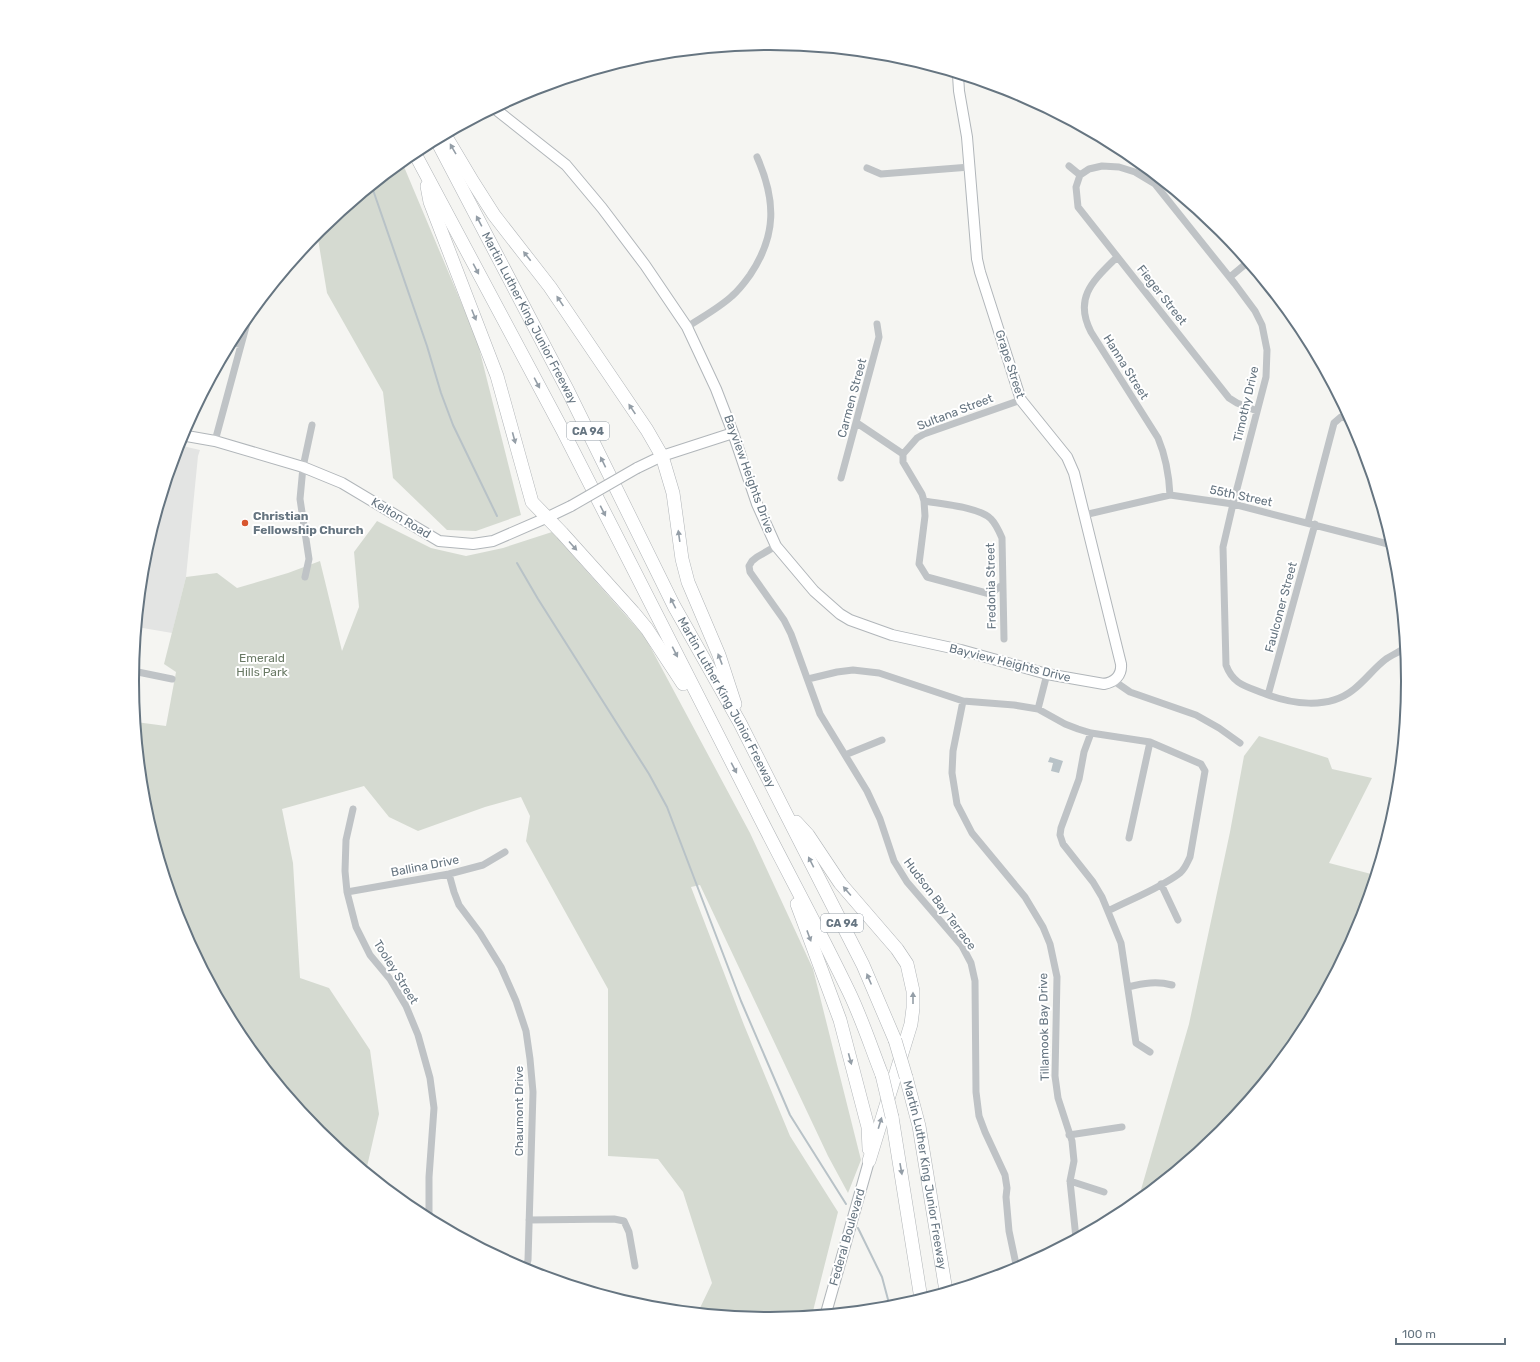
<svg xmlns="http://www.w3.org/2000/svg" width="1540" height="1362" font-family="Rubik,sans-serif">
	<rect width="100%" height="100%" fill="#f5f5f2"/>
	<path fill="#e3e4e3" d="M178 445 200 450 198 456 186 577 172 633 137 627 144 556Z"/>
	<path fill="#d5dad1" d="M402 162 477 340 521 515 476 531 447 530 393 478 383 392 327 293 317 233Z
		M377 521 431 548 466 556 503 548 552 532 645 637 750 833 813 969 861 1160 848 1193 828 1156 700 885 691 887 744 1025 790 1136 838 1212 812 1315 770 1319 698 1312 712 1283 683 1192 658 1159 608 1156V989L526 841 530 816 521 797 485 807 418 831 389 817 364 786 282 809 293 863 300 978 329 988 370 1050 379 1114 366 1171 319 1132 239 1035 180 925 144 805 136 722 166 726 176 672 164 664 186 577 217 573 237 588 288 573 320 561 342 651 359 607 354 552Z
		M1259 736 1328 758 1332 769 1372 778 1329 863 1375 875 1359 925 1300 1036 1221 1132 1138 1200 1189 1024 1230 832 1244 756Z"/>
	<path fill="#b8c2c7" d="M1050 757 1063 761 1059 773 1051 771 1053 763 1048 762Z"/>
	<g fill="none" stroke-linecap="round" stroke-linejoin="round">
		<path stroke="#b8c2c7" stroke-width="2" d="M372 187 427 346 441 393 453 425 497 516
			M517 563 538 599 649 774 667 807 741 1001 790 1115 846 1204
			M858 1228 882 1277 890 1307"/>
		<g stroke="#b1b6ba" stroke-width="12">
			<path id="secondary" d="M494 108 566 165 602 208 645 265 687 327 716 389 733 433 757 504 776 546 814 591 840 614 850 620 892 635 961 650 1047 674 1104 684C1115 682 1122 675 1121 664L1074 473 1067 457 1021 400 980 272 977 259 967 137 959 91 958 75
				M181 435 215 441 303 467 342 483 439 541 473 544 493 541 546 518 571 506
				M637 468 662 456 733 433
				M826 1313 869 1161"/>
		</g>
		<g stroke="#b0b4b7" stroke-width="14">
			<g id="highway">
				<path d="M445 135 473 182 494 215 550 287 647 430 662 456 673 493 682 559 688 582 719 655 735 704"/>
				<path id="s1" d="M436 139 568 391 674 606 740 723 783 808 863 965 895 1040"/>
				<path d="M414 152 563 431 751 800C783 864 818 927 849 992 862 1019 871 1047 882 1075"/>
				<path d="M427 186 430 202 497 376 532 502 562 533 633 612 647 629 683 684"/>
				<path d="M796 822 808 835 840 883 897 949 907 964 913 991V1008L911 1024 869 1161"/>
				<path d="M797 904 840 1020 868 1127 869 1149"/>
				<path id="s2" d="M906 1077 919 1126 946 1291"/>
				<path d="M892 1117 921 1299"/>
			</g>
		</g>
		<path stroke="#bfc3c6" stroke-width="7" d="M1069 166 1080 175
			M867 168 881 174 970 167
			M1080 175 1089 169 1102 166 1119 167 1135 172 1155 184 1235 284 1255 311 1262 325 1267 350 1266 377 1233 504 1223 547 1226 665C1233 684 1245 686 1263 693 1290 704 1328 710 1353 690 1365 681 1374 668 1386 659 1392 655 1399 652 1405 648
			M1080 175 1076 187 1078 207 1229 398 1237 403 1257 411
			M1117 257C1094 280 1073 297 1091 332L1158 438C1166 457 1169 475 1170 495
			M1230 277 1248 262
			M687 327C702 317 719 308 732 296 739 290 745 282 750 275 777 235 776 200 757 157
			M231 342 241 345
			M857 423 903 454V462L922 494 924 501 925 516 919 564 927 577 990 594 1002 585
			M215 441 247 323
			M903 454 917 438 924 434 1021 400
			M841 478 879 337 877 324
			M924 501C941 504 980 507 991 519 996 524 999 531 1002 538L1004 639
			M1084 515 1170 495 1233 504 1392 545
			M1308 522 1334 423 1341 417 1350 419
			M776 546 757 557 752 561 749 566 750 572 784 620 791 634 820 714 867 791 880 819 894 861 907 882 962 946 971 963 975 981 976 1092 979 1116 985 1132 1005 1175 1007 1188 1006 1197 1009 1231 1017 1269
			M305 577 309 559 300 499 303 467 312 425
			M133 671 172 679
			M808 679 837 672 853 670 879 673 963 701 1014 705 1038 709 1065 724 1078 729 1091 733 1150 742 1201 764 1205 771 1190 857C1187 863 1185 869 1180 873 1159 889 1131 899 1108 911
			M1114 681 1130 692 1196 715 1219 728 1240 743
			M1268 695 1315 524
			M963 701 953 751 952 773 957 804 972 833 1025 897 1043 927 1050 944 1057 977 1055 1076 1058 1098 1072 1141 1074 1161 1070 1181 1076 1238
			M1038 709 1047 674
			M1091 733 1084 752 1079 779 1061 828 1060 835 1063 844 1093 882 1102 897 1121 943 1136 1043 1150 1052
			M845 755 882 740
			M353 809 346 840 345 871 347 892 356 927 370 955 390 979 406 1006 418 1035 430 1078 434 1108 429 1177V1219
			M1129 838 1150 742
			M449 874 454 892 459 905 480 933 501 967 516 1001 526 1031 530 1059 533 1092 528 1260 525 1270
			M1161 884 1178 920
			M347 892 449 874 483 865 505 852
			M1128 987C1144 983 1157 981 1172 985
			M1069 1135 1122 1127
			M1070 1181 1104 1192
			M419 1213 429 1214
			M529 1220 614 1219 624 1221 629 1232 635 1266"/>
		<use href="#secondary" stroke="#fff" stroke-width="10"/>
		<use href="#highway" stroke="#fff" stroke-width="13"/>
		<g stroke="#b1b6ba" stroke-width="12" stroke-linecap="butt">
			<path id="secondary-bridge" d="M571 506 637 468"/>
		</g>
		<g stroke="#b0b4b7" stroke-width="14" stroke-linecap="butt">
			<path id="highway-bridge" d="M895 1040 906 1077
				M882 1075 892 1117"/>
		</g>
		<use href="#secondary-bridge" stroke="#fff" stroke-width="10"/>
		<use href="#highway-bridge" stroke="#fff" stroke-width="13"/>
	</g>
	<defs><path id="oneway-solid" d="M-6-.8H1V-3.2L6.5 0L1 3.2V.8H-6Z"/></defs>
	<g fill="#949ea7">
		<use href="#oneway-solid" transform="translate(453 149) rotate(-120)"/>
		<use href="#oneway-solid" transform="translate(479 221) rotate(-118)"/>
		<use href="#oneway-solid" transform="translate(527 256) rotate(-128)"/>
		<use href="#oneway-solid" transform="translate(476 269) rotate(62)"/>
		<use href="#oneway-solid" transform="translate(560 301) rotate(-124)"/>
		<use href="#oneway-solid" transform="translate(474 315) rotate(68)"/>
		<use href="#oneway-solid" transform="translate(537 383) rotate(62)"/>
		<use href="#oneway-solid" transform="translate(632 409) rotate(-124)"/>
		<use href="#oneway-solid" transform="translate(514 438) rotate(75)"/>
		<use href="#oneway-solid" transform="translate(603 462) rotate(-116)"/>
		<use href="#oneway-solid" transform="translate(603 511) rotate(63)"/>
		<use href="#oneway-solid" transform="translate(679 536) rotate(-98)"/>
		<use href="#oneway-solid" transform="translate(573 546) rotate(48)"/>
		<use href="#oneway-solid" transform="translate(673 603) rotate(-117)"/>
		<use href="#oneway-solid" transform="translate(675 652) rotate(63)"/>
		<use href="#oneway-solid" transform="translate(720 659) rotate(-111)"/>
		<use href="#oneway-solid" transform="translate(734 768) rotate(62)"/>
		<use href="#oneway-solid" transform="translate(811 862) rotate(-117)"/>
		<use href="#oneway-solid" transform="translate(847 891) rotate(-131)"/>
		<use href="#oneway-solid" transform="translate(809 936) rotate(70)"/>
		<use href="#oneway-solid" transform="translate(869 979) rotate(-113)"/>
		<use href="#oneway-solid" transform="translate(913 998) rotate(-90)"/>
		<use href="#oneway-solid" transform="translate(850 1059) rotate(75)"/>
		<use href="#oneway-solid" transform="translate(880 1123) rotate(-73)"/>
		<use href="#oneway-solid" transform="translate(901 1169) rotate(80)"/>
	</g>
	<circle fill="#d8562f" stroke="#fff" stroke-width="1.5" cx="245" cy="523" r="4"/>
	<g text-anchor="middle" stroke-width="4" stroke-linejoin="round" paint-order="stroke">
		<g fill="#fff" stroke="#949ea7" stroke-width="1">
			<rect x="567" y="422" width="42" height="18" rx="3"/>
			<rect x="821" y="914" width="42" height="18" rx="3"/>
		</g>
		<g font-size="11" font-weight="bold" fill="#667581">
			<text x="588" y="435">CA 94</text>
			<text x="842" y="927">CA 94</text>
		</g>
		<g font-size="12" fill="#667581" stroke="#fff">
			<text transform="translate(1162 295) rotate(52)" y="4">Fieger Street</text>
			<text dy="4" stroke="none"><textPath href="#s1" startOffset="202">Martin Luther King Junior Freeway</textPath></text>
			<text transform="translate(1010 364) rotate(72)" y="4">Grape Street</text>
			<text transform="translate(1126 367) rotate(58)" y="4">Hanna Street</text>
			<text transform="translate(852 398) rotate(-75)" y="4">Carmen Street</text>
			<text transform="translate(1246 404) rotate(-77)" y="4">Timothy Drive</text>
			<text transform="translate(955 412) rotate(-21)" y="4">Sultana Street</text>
			<text transform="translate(749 474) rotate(70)" y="4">Bayview Heights Drive</text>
			<text transform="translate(1241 496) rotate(12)" y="4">55th Street</text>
			<text transform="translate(401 518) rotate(31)" y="4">Kelton Road</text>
			<text transform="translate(991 586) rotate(-91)" y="4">Fredonia Street</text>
			<text transform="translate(1281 607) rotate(-75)" y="4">Faulconer Street</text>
			<text transform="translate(1010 663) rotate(14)" y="4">Bayview Heights Drive</text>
			<text dy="4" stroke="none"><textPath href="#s1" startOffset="634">Martin Luther King Junior Freeway</textPath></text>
			<text transform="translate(425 866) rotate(-11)" y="4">Ballina Drive</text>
			<text transform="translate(940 904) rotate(53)" y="4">Hudson Bay Terrace</text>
			<text transform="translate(396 972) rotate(58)" y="4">Tooley Street</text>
			<text transform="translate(1044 1027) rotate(-91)" y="4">Tillamook Bay Drive</text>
			<text transform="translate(519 1111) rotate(-90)" y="4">Chaumont Drive</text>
			<text dy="4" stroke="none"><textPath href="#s2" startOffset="100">Martin Luther King Junior Freeway</textPath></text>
			<text transform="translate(847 1237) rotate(-74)" y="4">Federal Boulevard</text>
		</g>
		<g font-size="12" font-weight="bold" fill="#667581" stroke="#fff" text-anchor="start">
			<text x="253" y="520">Christian<tspan x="253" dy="14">Fellowship Church</tspan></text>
		</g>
		<g font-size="12" fill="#697964" stroke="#fff">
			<text x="262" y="662">Emerald<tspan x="262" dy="14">Hills Park</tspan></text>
		</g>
	</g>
	<path d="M0 0H1540V1362H0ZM139 681a631 631 0 1 1 1262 0a631 631 0 1 1-1262 0Z" fill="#fff" fill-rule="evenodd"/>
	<path fill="none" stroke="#667581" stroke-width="2" d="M139 681a631 631 0 1 1 1262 0a631 631 0 1 1-1262 0Z"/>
	<path d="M1396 1338v6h109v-6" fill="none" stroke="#667581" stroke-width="2"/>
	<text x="1402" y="1338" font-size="12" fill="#667581" stroke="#ffffff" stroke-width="3" paint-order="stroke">100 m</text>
</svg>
